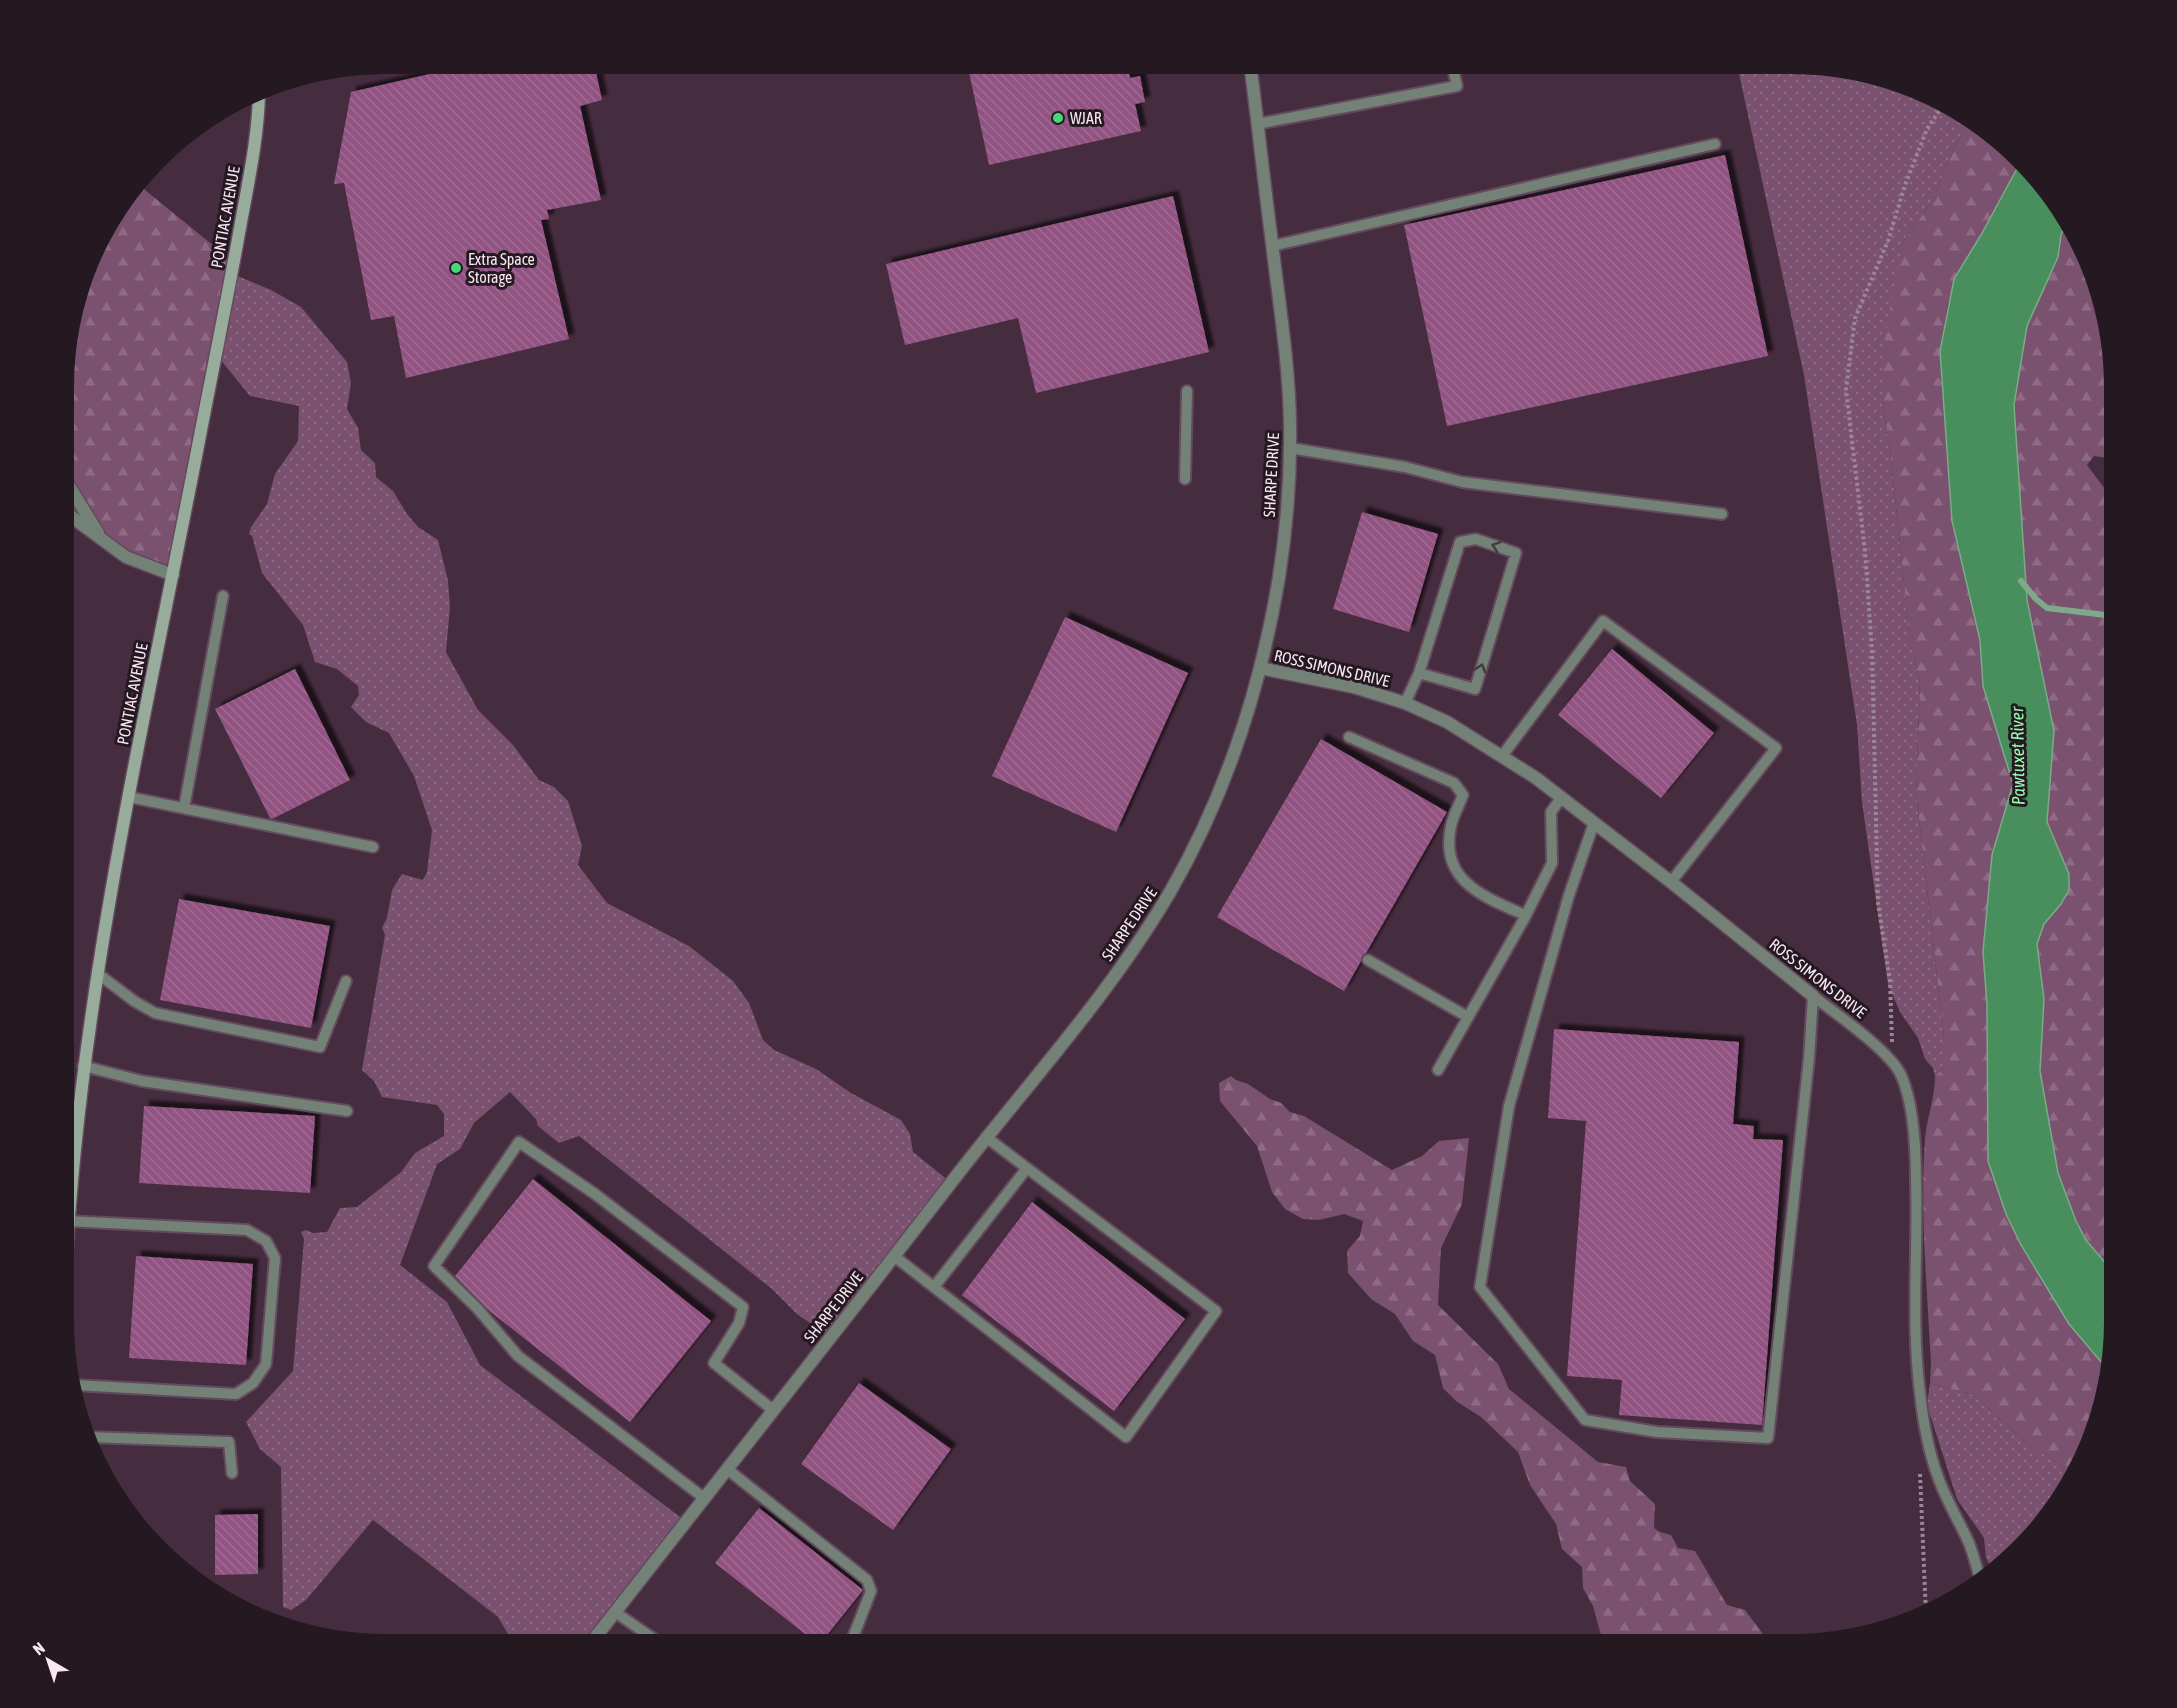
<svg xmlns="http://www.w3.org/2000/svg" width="2177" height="1708" font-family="'Asap Condensed',sans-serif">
	<defs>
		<pattern id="grass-dots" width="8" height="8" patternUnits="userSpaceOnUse" patternTransform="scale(1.5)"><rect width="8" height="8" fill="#7a516f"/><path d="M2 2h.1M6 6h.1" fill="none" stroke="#8e6a84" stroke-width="1.8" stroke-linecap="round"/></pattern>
		<pattern id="forest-firs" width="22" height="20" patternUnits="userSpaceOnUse" patternTransform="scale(1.5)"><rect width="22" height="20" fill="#7a516f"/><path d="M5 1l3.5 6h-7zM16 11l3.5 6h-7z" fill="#8e6a84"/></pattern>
		<pattern id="building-back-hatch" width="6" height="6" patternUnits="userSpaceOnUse" patternTransform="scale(1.5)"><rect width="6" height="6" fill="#915281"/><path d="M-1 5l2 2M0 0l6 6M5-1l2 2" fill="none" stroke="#a16b93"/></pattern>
		<filter id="shadow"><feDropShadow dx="5.5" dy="-5.5" stdDeviation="1.5" flood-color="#0009"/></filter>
	</defs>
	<rect width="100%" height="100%" fill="#462c3f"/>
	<path fill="url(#grass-dots)" d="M1737 64H1812L1915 88 1968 121 1948 161 1934 198 1903 242 1882 401 1890 449 1910 641 1920 682 1916 793 1944 1037V1068L1935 1076 1933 1068 1925 1059 1918 1038 1900 1012 1888 984 1862 802 1857 725 1804 375Z
		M235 275 271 290 301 307 347 362 351 383 347 409 358 428 361 450 375 463 376 477 393 491 407 514 418 527 438 540 448 581 450 606 446 652 478 710 513 745 539 780 554 787 568 801 582 846 578 865 607 903 689 946 733 981 749 1003 763 1040 774 1050 816 1069 851 1093 901 1120 910 1134 913 1152 949 1181 831 1333H825L797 1314 772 1289 579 1136 559 1143 538 1126 536 1119 510 1092 474 1123 460 1149 437 1164 400 1265 447 1302 480 1365 684 1520 588 1644H514L498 1617 373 1520 306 1600 291 1610 283 1607 281 1467 260 1449 246 1422 293 1371 304 1239 301 1232 306 1230 313 1233 327 1232 340 1208 357 1207 401 1172 415 1153 444 1136V1114L437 1105 382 1097 374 1081 362 1070 385 935 382 928 387 918 392 890 402 874 423 880 427 872 432 830 414 776 389 733 366 722 351 707 359 695 358 686 337 669 315 662 303 625 262 573 252 536 249 534 251 527 267 504 275 474 298 441 299 406 250 396 215 353Z
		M1930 1383 1974 1395 2023 1440 2063 1467 2062 1487 2043 1513 2044 1519 2034 1535 1994 1572 1986 1558 1984 1538 1957 1499 1927 1405Z"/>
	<path fill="url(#forest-firs)" d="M1968 121 2004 143 2020 163 1979 239 1948 304 1940 351 1952 521 1980 640 1983 686 2013 784 1992 855 1983 952 1987 1005 1988 1161 2006 1214 2021 1245 2069 1324 2107 1369 2089 1446 2044 1519 2043 1513 2062 1487 2063 1467 2023 1440 1974 1395 1930 1383 1931 1363C1927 1288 1920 1213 1925 1139 1927 1117 1935 1097 1935 1076L1944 1068V1037L1916 793 1920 682 1910 642 1890 449 1882 401 1883 347 1903 242 1934 198 1948 161Z
		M139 185 231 260 170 571 125 556 65 513 66 351 80 323 76 314 106 225Z
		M2066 223 2081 243 2108 322 2114 385V459L2094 456 2087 465 2114 501 2113 1272 2086 1240 2076 1221 2058 1173 2040 1071 2044 999 2037 944 2044 924 2061 904 2069 874 2047 822 2054 731 2027 600 2014 405 2027 326 2058 257 2061 235Z
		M1231 1076 1236 1080 1248 1084 1270 1099 1281 1103 1290 1112 1304 1116 1392 1170 1422 1156 1439 1141 1469 1138 1462 1204 1441 1248 1438 1305 1498 1364 1509 1389 1598 1462 1626 1467 1630 1481 1655 1504 1654 1528 1660 1532 1671 1535 1678 1548 1695 1551 1727 1605 1745 1610 1771 1645H1607L1602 1639 1593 1606 1583 1588 1582 1567 1562 1549 1556 1524 1530 1485 1518 1452 1481 1417 1456 1401 1443 1388 1435 1355 1413 1341 1395 1314 1371 1299 1348 1273 1347 1251 1360 1236 1363 1221 1344 1214 1319 1220 1303 1219 1285 1209 1272 1192 1257 1146 1220 1101 1219 1083Z"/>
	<path fill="#498f5d" stroke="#7ea98a" stroke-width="1.5" d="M2020 163 2066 223 2061 235 2058 257 2027 326 2014 405 2027 600 2054 731 2047 822 2069 874V890L2061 904 2044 924 2037 944 2044 999 2040 1071 2058 1173 2076 1221 2086 1240 2113 1272V1344L2107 1369 2069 1324 2021 1245 2006 1214 1988 1161 1987 1005 1983 952 1992 855 2013 784 1983 686 1980 640 1952 521 1940 351 1954 279 1981 235Z"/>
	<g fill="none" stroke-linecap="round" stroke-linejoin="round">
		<path stroke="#7ea98a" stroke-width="6" d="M2021 581 2036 599 2047 608 2114 616"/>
	</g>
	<path fill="url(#building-back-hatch)" filter="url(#shadow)" d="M478 63H594L602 100 580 106 601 200 547 210 549 219 541 220 569 339 406 378 394 316 371 320 344 183 334 184 351 92Z
		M967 63H1127L1130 78 1140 76 1145 102 1135 104 1141 131 989 165Z
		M1725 155 1768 356 1447 426 1404 225Z
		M1173 196 1209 352 1036 393 1018 318 905 345 886 264Z
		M1362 512 1438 534 1409 632 1333 609Z
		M1065 617 1188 673 1116 832 992 776Z
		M1612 649 1714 733 1661 798 1558 715Z
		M295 669 350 780 272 819 270 818 215 709Z
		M1321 739 1447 812 1366 953 1362 956 1361 961 1344 991 1217 917Z
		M179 899 330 926 311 1028 160 1000Z
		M1554 1029 1739 1042 1733 1124 1754 1126 1753 1139 1783 1140 1762 1425 1619 1415 1622 1380 1567 1376 1586 1121 1548 1118Z
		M144 1106 315 1116 310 1193 139 1183Z
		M533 1179 711 1321 630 1422 487 1309 455 1276Z
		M1032 1202 1185 1319 1114 1411 962 1295Z
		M136 1256 253 1264 246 1365 129 1358Z
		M859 1383 951 1449 893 1530 801 1464Z
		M759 1508 863 1590 819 1645 715 1563Z
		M258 1514V1574L215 1575V1515Z"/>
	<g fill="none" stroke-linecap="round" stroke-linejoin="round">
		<g stroke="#634a5c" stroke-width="14">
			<path id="lane" d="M1257 124 1457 86 1452 64
				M1272 246 1715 144
				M1290 448 1405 467 1462 482 1722 514
				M1185 479 1187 391
				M1405 703 1419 673 1460 542 1476 539 1516 553 1475 689 1419 673
				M1349 737 1454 783 1463 795C1459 805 1453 816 1451 826 1439 881 1484 897 1525 915
				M1502 756 1603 621 1776 748 1671 882
				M129 797 373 847
				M184 808 223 596
				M1594 823 1569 895 1509 1106 1480 1287 1585 1420 1657 1432 1768 1438 1809 1058 1813 996
				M1368 960 1468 1017
				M97 973 134 1001 155 1013 320 1047 346 981
				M1813 996C1835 1013 1890 1051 1901 1075 1914 1104 1916 1151 1916 1183 1918 1253 1911 1323 1920 1393 1923 1421 1928 1450 1938 1477 1946 1500 1959 1521 1969 1543 1974 1556 1977 1569 1981 1582
				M83 1066 142 1081 347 1111
				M1438 1070 1524 919 1552 863 1551 812 1561 798
				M67 1221 247 1230 266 1241 275 1258 266 1364 253 1383 236 1394 75 1385
				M894 1256 1126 1437 1216 1311 986 1137
				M934 1287 1027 1168
				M89 1437 229 1442 232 1473
				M727 1469 867 1580 871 1591 850 1645
				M704 1498 518 1356 477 1308 434 1266 519 1142 595 1194 743 1307 739 1323 714 1363 773 1410
				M615 1612 661 1644"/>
		</g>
		<g stroke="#634a5c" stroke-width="15">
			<path id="street" d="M66 481 98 533
				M65 512 126 557 173 575
				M1260 668 1354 687 1405 703 1447 722 1536 778 1671 882 1813 996
				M590 1644C708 1492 829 1341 947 1188 1022 1090 1108 998 1170 892 1226 795 1261 686 1279 577 1287 526 1291 474 1290 423 1289 363 1279 303 1272 243 1264 183 1258 123 1250 63"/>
		</g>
		<g stroke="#634a5c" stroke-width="15">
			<path id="secondary" d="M64 1304C75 1014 143 730 198 446 212 373 227 300 240 228 248 183 258 139 259 94"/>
		</g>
		<path stroke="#9c8696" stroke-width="4" stroke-dasharray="3 3" stroke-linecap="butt" d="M1892 1042 1890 981 1878 903 1872 651 1865 551 1846 390 1855 318 1888 241 1905 185 1927 129 1943 105
			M1920 1474 1926 1614"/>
		<use href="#lane" stroke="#748177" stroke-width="10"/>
		<use href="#street" stroke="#748177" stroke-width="12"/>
		<use href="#secondary" stroke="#97ac9b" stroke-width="12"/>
	</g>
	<defs><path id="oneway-chevron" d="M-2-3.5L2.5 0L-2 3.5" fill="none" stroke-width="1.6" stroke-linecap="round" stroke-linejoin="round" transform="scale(1.5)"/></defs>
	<g stroke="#413d3f">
		<use href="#oneway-chevron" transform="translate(1496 546) rotate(-161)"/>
		<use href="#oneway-chevron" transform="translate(1481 668) rotate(-73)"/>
	</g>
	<g fill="#46d77a" stroke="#251921" stroke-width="2">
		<circle cx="1058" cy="118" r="6"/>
		<circle cx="456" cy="268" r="6"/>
	</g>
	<g text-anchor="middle" stroke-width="6" stroke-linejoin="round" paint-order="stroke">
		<g font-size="16" fill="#f9e7f3" stroke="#251921" text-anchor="start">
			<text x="1070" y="124">WJAR</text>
			<text x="468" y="265">Extra Space<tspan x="468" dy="18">Storage</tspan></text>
		</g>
		<g font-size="16" fill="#f9e7f3" stroke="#251921">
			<text transform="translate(225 217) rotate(-80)" y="6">PONTIAC AVENUE</text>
			<text transform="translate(1271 475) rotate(-87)" y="6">SHARPE DRIVE</text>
			<text transform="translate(1332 668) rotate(13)" y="6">ROSS SIMONS DRIVE</text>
			<text transform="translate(132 694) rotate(-79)" y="6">PONTIAC AVENUE</text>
			<text transform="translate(1129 924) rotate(-56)" y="6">SHARPE DRIVE</text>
			<text transform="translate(1818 978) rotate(38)" y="6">ROSS SIMONS DRIVE</text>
			<text transform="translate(833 1307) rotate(-52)" y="6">SHARPE DRIVE</text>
		</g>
		<g font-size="18" font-style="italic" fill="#9afbb4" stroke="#251921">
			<text transform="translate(2018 756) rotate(-91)" y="6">Pawtuxet River</text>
		</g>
	</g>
	<path d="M0 0H2177V1708H0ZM386 74H1792A312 312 0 0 1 2104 386V1322A312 312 0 0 1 1792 1634H386A312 312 0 0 1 74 1322V386A312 312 0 0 1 386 74Z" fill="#251921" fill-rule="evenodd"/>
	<g transform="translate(48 1660) rotate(321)" stroke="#251921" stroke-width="4.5" paint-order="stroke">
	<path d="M0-4.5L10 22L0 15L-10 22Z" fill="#f9e7f3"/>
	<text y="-9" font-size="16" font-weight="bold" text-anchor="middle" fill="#f9e7f3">N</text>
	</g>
</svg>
